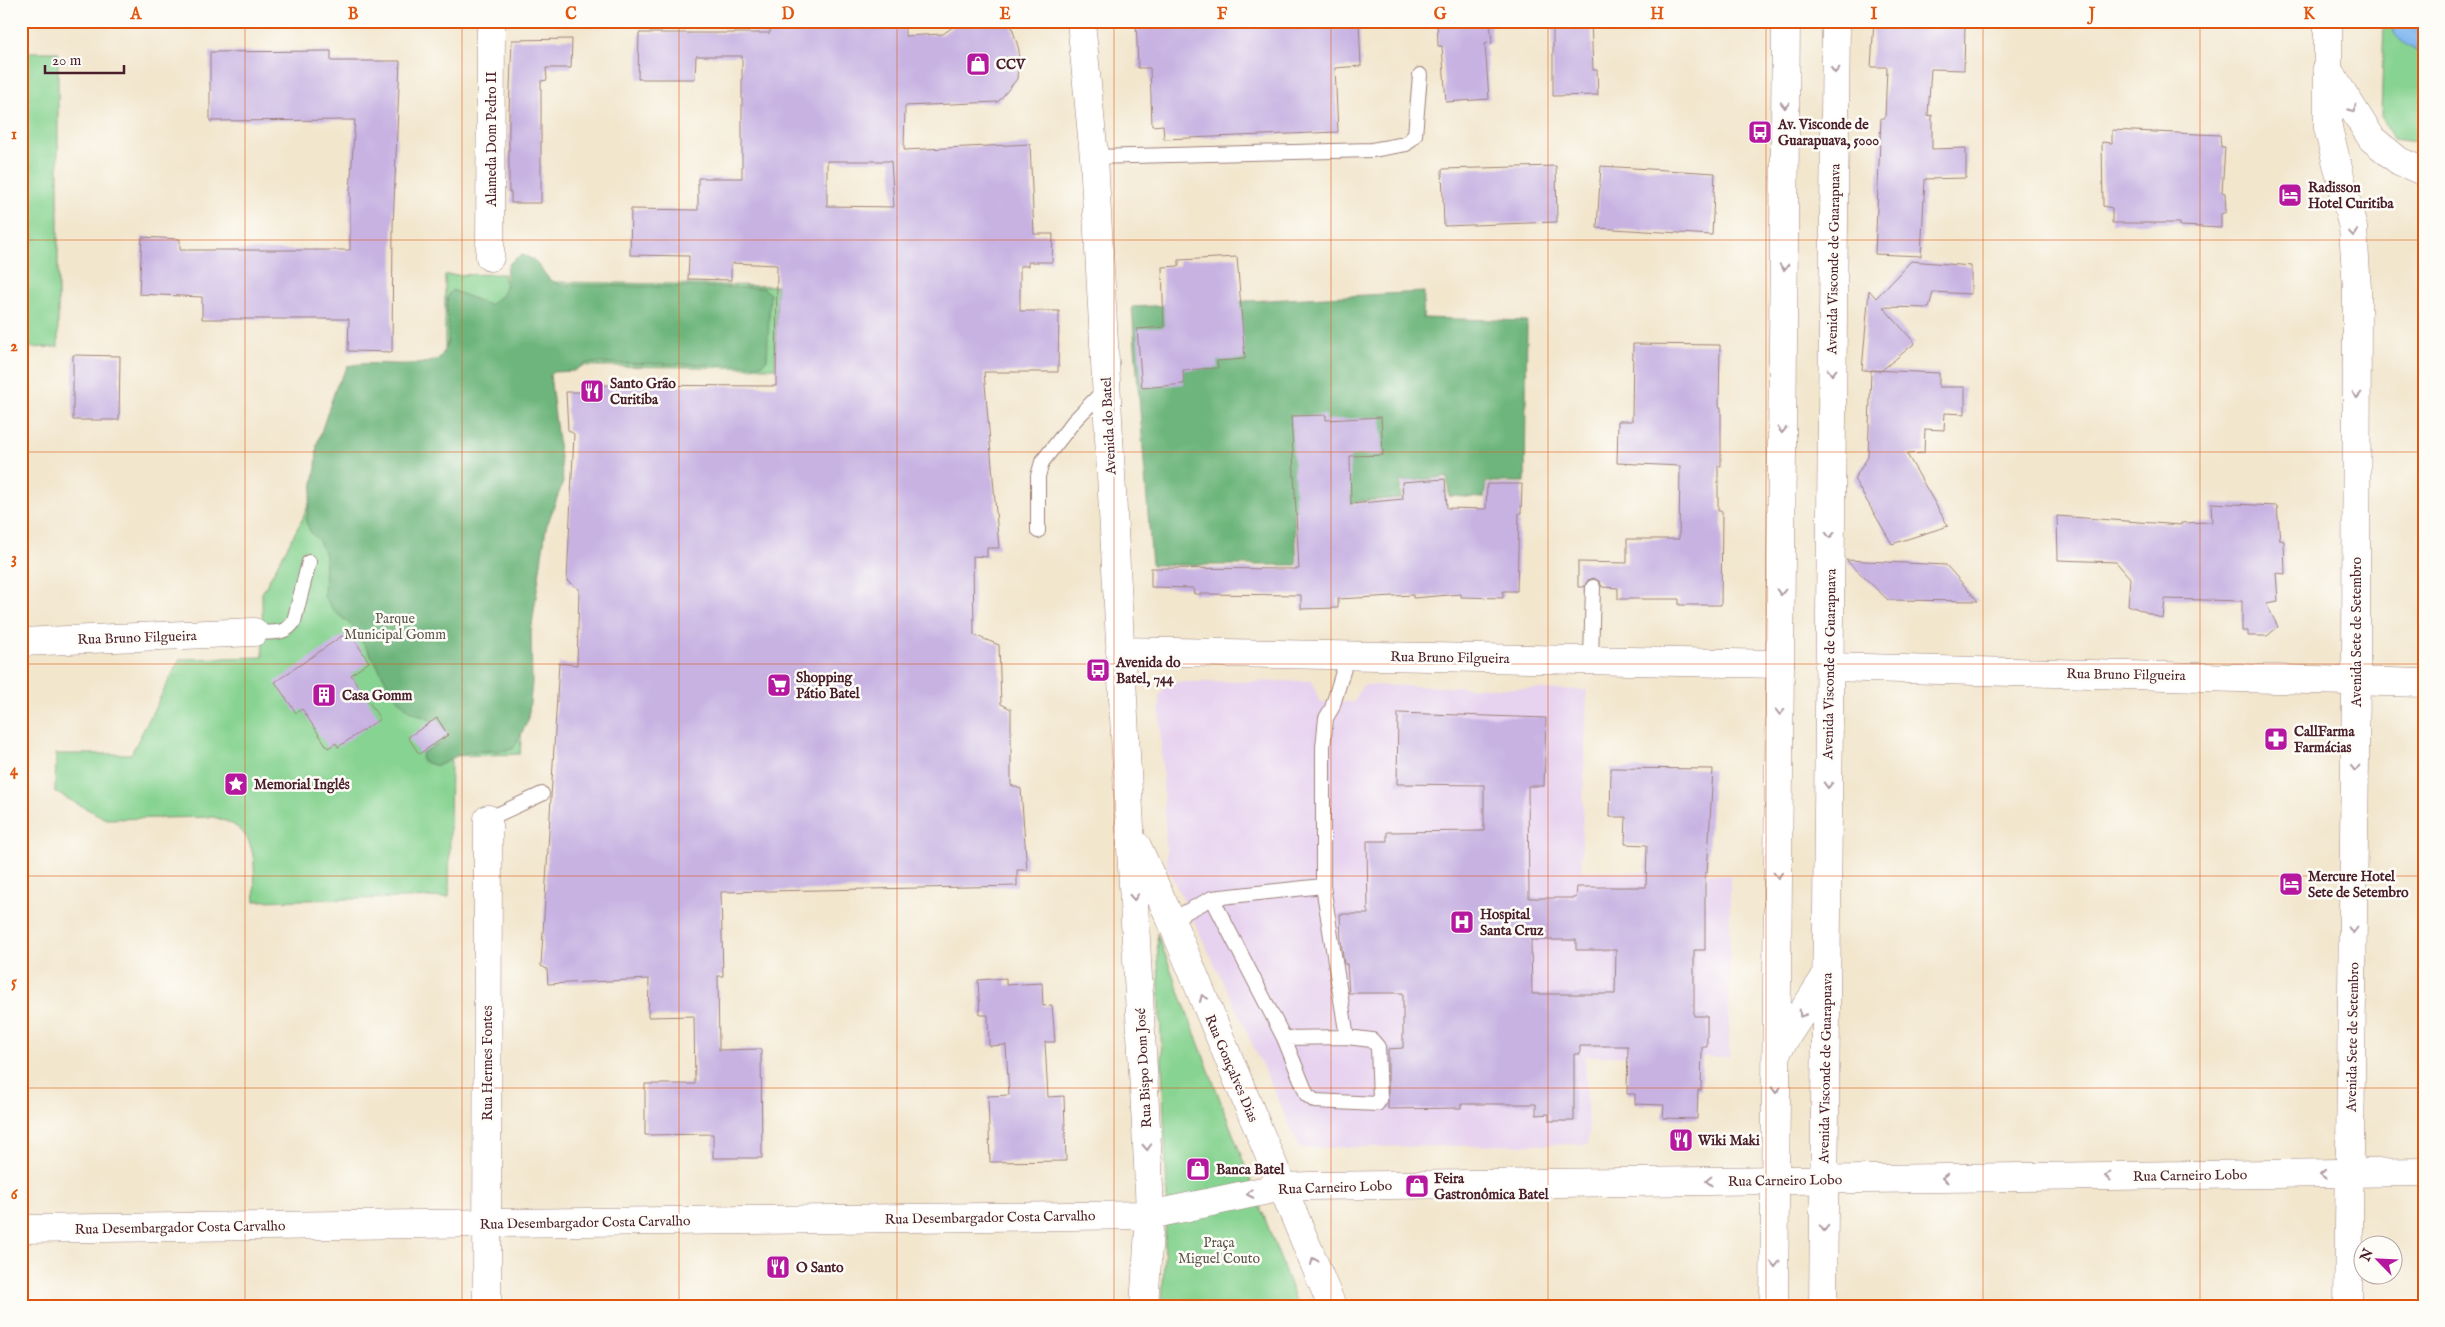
<svg xmlns="http://www.w3.org/2000/svg" width="2445" height="1327" font-family="'IM FELL English',serif">
	<rect width="100%" height="100%" fill="#fdfcf7"/>
	<filter id="ink" filterUnits="userSpaceOnUse"><feTurbulence type="fractalNoise" baseFrequency=".02" numOctaves="2"/><feDisplacementMap in="SourceGraphic" scale="10" xChannelSelector="R" yChannelSelector="G"/><feConvolveMatrix kernelMatrix="1 2 1 2 8 2 1 2 1" color-interpolation-filters="sRGB"/></filter>
	<filter id="wash" filterUnits="userSpaceOnUse"><feTurbulence type="fractalNoise" baseFrequency=".0096" numOctaves="4" result="noise"/><feDisplacementMap in="SourceGraphic" scale="20" xChannelSelector="R" yChannelSelector="G"/><feGaussianBlur stdDeviation="1.12" result="paint"/><feColorMatrix in="noise" values="0 0 0 0 0 0 0 0 0 0 0 0 0 0 0 0 0 1.4 0 .05"/><feComposite in="paint" operator="in"/></filter>
	<g filter="url(#wash)">
		<rect width="100%" height="100%" fill="#f2e6cd"/>
		<path fill="#e7d2ef" d="M1312 681 1320 703 1354 702 1363 685 1587 690 1581 870 1730 875 1729 1057 1585 1056 1589 1144 1300 1148 1232 1000 1167 867 1159 696 1168 682Z"/>
		<path fill="#87d391" stroke="#68795e" d="M2384 21H2424V143L2393 139 2381 116Z
			M21 52H58V347L21 348Z
			M504 274V281L777 286 775 368 530 365 541 464 520 754 451 756 449 897 255 901C253 860 261 829 213 817L106 819 55 792 56 754H131L180 659 263 657 262 593 303 518 318 481 445 368V275Z
			M1157 933 1298 1306H1162L1167 1194Z"/>
		<path fill="#6db57b" stroke="#5c6a53" d="M523 255 534 260 550 280 560 285 764 288 770 294 767 359 762 365 587 363 574 371 553 372 550 375 563 482 546 528 531 632 532 683 528 721 513 749C496 753 478 749 461 754 454 756 447 763 439 765 433 766 425 763 421 759L423 752 441 743 446 736 444 726 409 711 393 694 376 663 352 626 334 611 324 596 325 555 319 541 311 533 306 522 316 467 317 444 336 387 348 366C378 359 411 370 439 359 442 355 445 350 447 345 452 330 441 298 452 290L489 305C493 302 499 298 502 294 512 276 497 265 523 255Z
			M1424 292 1423 318 1527 321 1525 482H1486L1484 498 1449 496 1447 477 1400 482 1401 498 1352 502 1351 508 1294 510 1297 565H1152L1132 307Z"/>
		<path fill="#81b7f0" stroke="#666b8e" d="M2390 21H2424V55C2409 47 2392 39 2390 21Z"/>
		<g id="blocks">
			<path fill="#c7b2e2" fill-rule="evenodd" d="M857 21 905 23V36L943 34 961 21H1010L1019 50 1017 79 998 102 905 106 904 150 1030 144 1034 234H1053L1052 262H1028V266H1020V311H1059L1058 372H984L999 548H987V557L973 556 974 635 999 645 1001 704 1011 709V785L1021 789 1027 870H1017V886L721 892 723 976H718L719 1050 761 1049 762 1158H713V1134L645 1135V1084H695L694 1016 648 1017 649 979 548 984 547 969 541 966 559 663 577 665 579 589 567 581 574 434 568 430 566 392H581L582 385 776 386 777 265 731 263V280L688 279 689 256 630 255 631 209 698 210V178H742V56H696L695 79H638L639 33H770V28L842 27V23H857ZM827 161H891L894 207 827 206Z
				M1136 21H1359L1361 66 1335 68 1338 132 1164 139 1163 125 1152 126 1150 68H1138Z
				M1437 21H1490L1492 43 1485 44 1489 99 1446 102 1442 46H1438Z
				M1553 21H1591L1593 70H1597L1598 95 1553 96Z
				M1874 21H1923V27H1965L1964 70 1931 69 1928 116 1932 115V149L1966 148V178L1925 179 1921 256 1875 254 1881 118H1885L1887 67H1871Z
				M572 39 571 68H546L547 80 541 81V203H511V192H509V111L512 40Z
				M331 51V61H400L393 226 392 352 348 351 349 319H202V297L139 294 142 237 180 239V250H350V190L355 120 210 121V52Z
				M2112 130 2220 135 2221 147H2225L2222 192 2225 193 2226 212 2221 214V228L2180 226V223H2112V208L2103 206 2102 142 2112 143Z
				M1556 166 1557 222 1444 226 1442 169Z
				M1601 166 1715 173 1712 235 1597 228Z
				M1237 257 1245 359 1217 361 1218 368 1183 370 1184 384 1142 388 1137 329 1164 327 1162 267 1179 266V260Z
				M1911 261 1971 266V294L1933 292 1929 308 1883 307 1915 343 1881 371 1862 370 1869 290 1876 298Z
				M1633 344 1720 345 1719 407H1721V466H1718V511H1722L1721 605H1679V599H1618V588L1602 587 1600 582 1594 578 1588 580 1584 587H1578V562L1627 563V539H1679L1680 466 1617 463 1618 421H1632Z
				M73 355 120 356 119 420H73Z
				M1871 370 1939 373V387H1965V414L1945 413 1944 430 1925 429 1924 453 1907 454 1948 526 1892 544 1854 479 1868 457Z
				M1326 415V420L1381 417 1383 455 1350 456 1351 504 1403 499 1402 482 1445 479 1447 508 1486 509 1487 484H1522L1521 513H1519L1517 591H1503V598L1461 597V594L1413 598V595L1338 599V608L1301 609V595L1194 594 1193 588 1151 587V568L1299 569 1291 416Z
				M2211 503 2277 506 2280 540 2284 541 2285 574 2276 573 2278 601 2266 603 2278 627 2267 636H2248V631H2242V601L2165 599 2163 619 2128 605 2130 578 2116 562 2058 560 2057 516 2181 525V523L2212 522Z
				M1846 560 1946 565 1978 601 1888 600Z
				M342 636 354 639 369 662 351 675 380 719 338 747 336 743 328 748 302 709 296 713 275 682Z
				M1398 713 1546 718 1544 786H1528L1529 898H1576L1577 887H1646L1647 845 1625 844 1626 817H1610L1611 768 1713 769 1707 873H1705V950H1694V1016H1707V1047H1702L1701 1090H1698L1697 1119 1663 1118 1664 1105 1635 1104V1094H1627L1628 1046H1580V1054H1574V1121H1549V1114L1536 1115V1104H1461V1108L1388 1109V1049L1403 1048V993H1349L1347 964H1344L1341 940 1340 914H1368L1367 841H1387V832L1484 831V785L1397 784ZM1531 940H1576V950H1616L1615 994H1532Z
				M437 718 448 735 419 754 408 737Z
				M1006 978V985L1042 983 1043 1006 1052 1005 1055 1042H1045L1048 1097 1064 1096 1066 1161 990 1162 988 1096 1009 1095 1006 1045 989 1046 988 1015H980L978 980Z"/>
		</g>
	</g>
	<g filter="url(#ink)">
		<use href="#blocks" fill-opacity="0" stroke="#9e827c" stroke-width="1"/>
		<g fill="none" stroke-linecap="round" stroke-linejoin="round">
			<g stroke="#9e827c" stroke-width="16">
				<path id="service" d="M1094 157 1372 150 1406 144 1415 135 1420 75
					M1038 531V476L1042 462 1074 421 1106 388
					M254 632C269 632 286 636 294 621L309 562
					M1591 660 1593 587
					M488 819 542 794
					M1212 898 1284 1038 1307 1095 1315 1101 1377 1104 1380 1099 1378 1047 1372 1040 1347 1037 1284 1038
					M1171 920 1212 898 1323 886
					M1347 1037 1323 886V747L1326 718 1332 708 1348 655"/>
			</g>
			<g stroke="#9e827c" stroke-width="29">
				<path id="minor" d="M490 257 491 21
					M21 642 254 632
					M1120 651 1780 664
					M1829 667 2424 683
					M487 1306 488 819"/>
			</g>
			<g stroke="#9e827c" stroke-width="29">
				<path id="tertiary" d="M2327 68 2372 139 2399 161 2424 172
					M21 1229 1150 1215 1282 1187 1309 1186 2424 1172"/>
			</g>
			<g stroke="#9e827c" stroke-width="29">
				<path id="secondary" d="M1081 21 1094 157 1148 1164 1150 1215 1144 1306
					M2328 21V128L2353 228 2357 289 2356 680 2348 1306
					M1137 846 1171 920 1332 1306"/>
			</g>
			<g stroke="#9e827c" stroke-width="29">
				<path id="primary" d="M1777 1051 1826 976
					M1774 1306 1786 21
					M1823 1306 1836 21"/>
			</g>
			<use href="#service" stroke="#fff" stroke-width="14"/>
			<use href="#minor" stroke="#fff" stroke-width="28"/>
			<use href="#tertiary" stroke="#fff" stroke-width="28"/>
			<use href="#secondary" stroke="#fff" stroke-width="28"/>
			<use href="#primary" stroke="#fff" stroke-width="28"/>
		</g>
		<defs><path id="oneway-chevron" d="M-2-3.5L2.5 0L-2 3.5" fill="none" stroke-width="1.6" stroke-linecap="round" stroke-linejoin="round" transform="scale(1.25)"/></defs>
		<g stroke="#ae9aa0">
			<use href="#oneway-chevron" transform="translate(1835 70) rotate(91)"/>
			<use href="#oneway-chevron" transform="translate(1785 105) rotate(91)"/>
			<use href="#oneway-chevron" transform="translate(2353 109) rotate(58)"/>
			<use href="#oneway-chevron" transform="translate(2353 233) rotate(84)"/>
			<use href="#oneway-chevron" transform="translate(1784 267) rotate(91)"/>
			<use href="#oneway-chevron" transform="translate(1832 372) rotate(91)"/>
			<use href="#oneway-chevron" transform="translate(2357 395) rotate(90)"/>
			<use href="#oneway-chevron" transform="translate(1782 430) rotate(91)"/>
			<use href="#oneway-chevron" transform="translate(1830 535) rotate(91)"/>
			<use href="#oneway-chevron" transform="translate(1781 592) rotate(91)"/>
			<use href="#oneway-chevron" transform="translate(1780 712) rotate(90)"/>
			<use href="#oneway-chevron" transform="translate(2355 768) rotate(91)"/>
			<use href="#oneway-chevron" transform="translate(1828 785) rotate(91)"/>
			<use href="#oneway-chevron" transform="translate(1778 875) rotate(90)"/>
			<use href="#oneway-chevron" transform="translate(1134 897) rotate(87)"/>
			<use href="#oneway-chevron" transform="translate(2353 930) rotate(91)"/>
			<use href="#oneway-chevron" transform="translate(1203 998) rotate(-113)"/>
			<use href="#oneway-chevron" transform="translate(1802 1014) rotate(123)"/>
			<use href="#oneway-chevron" transform="translate(1776 1090) rotate(91)"/>
			<use href="#oneway-chevron" transform="translate(1147 1147) rotate(87)"/>
			<use href="#oneway-chevron" transform="translate(2323 1174) rotate(180)"/>
			<use href="#oneway-chevron" transform="translate(2108 1176) rotate(179)"/>
			<use href="#oneway-chevron" transform="translate(1945 1178) rotate(179)"/>
			<use href="#oneway-chevron" transform="translate(1709 1181) rotate(179)"/>
			<use href="#oneway-chevron" transform="translate(1250 1194) rotate(168)"/>
			<use href="#oneway-chevron" transform="translate(1824 1228) rotate(91)"/>
			<use href="#oneway-chevron" transform="translate(1314 1261) rotate(-113)"/>
			<use href="#oneway-chevron" transform="translate(1775 1264) rotate(90)"/>
		</g>
	</g>
	<path fill="none" stroke="#e0560e" stroke-width="1" stroke-opacity="0.55" d="M245 21V1306M462 21V1306M679 21V1306M897 21V1306M1114 21V1306M1331 21V1306M1548 21V1306M1766 21V1306M1983 21V1306M2200 21V1306M21 240H2424M21 452H2424M21 664H2424M21 876H2424M21 1088H2424"/>
	<defs>
		<g id="shop-square" transform="scale(1.25)"><rect x="-9" y="-9" width="18" height="18" rx="4" fill="#b5179e" stroke="#fdfcf7"/><path d="M-5-2.5h2.3a2.7 3.5 0 0 1 5.4 0H5L5.5 6h-11ZM-1.5-2.5h3a1.5 2.3 0 0 0-3 0Z" fill="#fff"/></g>
		<g id="bus-square" transform="scale(1.25)"><rect x="-9" y="-9" width="18" height="18" rx="4" fill="#b5179e" stroke="#fdfcf7"/><path d="M-5-6H5V4H4V6H2V4H-2V6H-4V4H-5ZM-3.5-4V0h7V-4ZM-3.5 1.2v1.5H-2V1.2ZM2 1.2v1.5H3.5V1.2Z" fill="#fff"/></g>
		<g id="hotel-square" transform="scale(1.25)"><rect x="-9" y="-9" width="18" height="18" rx="4" fill="#b5179e" stroke="#fdfcf7"/><path d="M-6-4.5h1.5V1H6V5H4.5V3h-9V5H-6ZM-4 0a1.8 1.8 0 1 1 3.6 0ZM.5 0V-2.5h3Q6-2.5 6 0Z" fill="#fff"/></g>
		<g id="restaurant-square" transform="scale(1.25)"><rect x="-9" y="-9" width="18" height="18" rx="4" fill="#b5179e" stroke="#fdfcf7"/><path d="M-5-6h1v4h1v-4h1v4h1v-4h1v5L-1.5 .5V6h-2V.5L-5-1ZM5-6V6H3V1.5H1.5Q1.5-4 5-6Z" fill="#fff"/></g>
		<g id="supermarket-square" transform="scale(1.25)"><rect x="-9" y="-9" width="18" height="18" rx="4" fill="#b5179e" stroke="#fdfcf7"/><path d="M-6-5.5h2.5l.6 2H6L4.5 2H-2.5L-4.4-4H-6ZM-1.5 3.2a1.3 1.3 0 1 0 .1 0ZM3 3.2a1.3 1.3 0 1 0 .1 0Z" fill="#fff"/></g>
		<g id="building-square" transform="scale(1.25)"><rect x="-9" y="-9" width="18" height="18" rx="4" fill="#b5179e" stroke="#fdfcf7"/><path d="M-4-6H4V6H1V3H-1V6H-4ZM-2.5-4.3h1.7v1.8h-1.7ZM.8-4.3h1.7v1.8H.8ZM-2.5-1h1.7V.8h-1.7ZM.8-1h1.7V.8H.8Z" fill="#fff"/></g>
		<g id="pharmacy-square" transform="scale(1.25)"><rect x="-9" y="-9" width="18" height="18" rx="4" fill="#b5179e" stroke="#fdfcf7"/><path d="M-2-6h4v4h4v4h-4v4h-4v-4h-4v-4h4Z" fill="#fff"/></g>
		<g id="sight-square" transform="scale(1.25)"><rect x="-9" y="-9" width="18" height="18" rx="4" fill="#b5179e" stroke="#fdfcf7"/><path d="M0-6L1.8-2.2L6-1.7L2.9 1.2L3.7 5.4L0 3.3L-3.7 5.4L-2.9 1.2L-6-1.7L-1.8-2.2Z" fill="#fff"/></g>
		<g id="hospital-square" transform="scale(1.25)"><rect x="-9" y="-9" width="18" height="18" rx="4" fill="#b5179e" stroke="#fdfcf7"/><path d="M-5-5h3v3.5h4V-5h3V5h-3V1.5h-4V5h-3Z" fill="#fff"/></g>
	</defs>
	<g fill-rule="evenodd">
		<use href="#shop-square" x="978" y="64"/>
		<use href="#bus-square" x="1760" y="132"/>
		<use href="#hotel-square" x="2290" y="195"/>
		<use href="#restaurant-square" x="592" y="391"/>
		<use href="#bus-square" x="1098" y="670"/>
		<use href="#supermarket-square" x="779" y="685"/>
		<use href="#building-square" x="324" y="695"/>
		<use href="#pharmacy-square" x="2276" y="739"/>
		<use href="#sight-square" x="236" y="784"/>
		<use href="#hotel-square" x="2291" y="884"/>
		<use href="#hospital-square" x="1462" y="922"/>
		<use href="#restaurant-square" x="1681" y="1140"/>
		<use href="#shop-square" x="1198" y="1169"/>
		<use href="#shop-square" x="1417" y="1186"/>
		<use href="#restaurant-square" x="778" y="1267"/>
	</g>
	<g text-anchor="middle" stroke-width="5" stroke-linejoin="round" paint-order="stroke">
		<g font-size="14" font-weight="bold" fill="#4a1f2b" stroke="#fdfcf7" text-anchor="start">
			<text x="996" y="69">CCV</text>
			<text x="1778" y="129">Av. Visconde de<tspan x="1778" dy="16">Guarapuava, 5000</tspan></text>
			<text x="2308" y="192">Radisson<tspan x="2308" dy="16">Hotel Curitiba</tspan></text>
			<text x="610" y="388">Santo Grão<tspan x="610" dy="16">Curitiba</tspan></text>
			<text x="1116" y="667">Avenida do<tspan x="1116" dy="16">Batel, 744</tspan></text>
			<text x="796" y="682">Shopping<tspan x="796" dy="16">Pátio Batel</tspan></text>
			<text x="342" y="700">Casa Gomm</text>
			<text x="2294" y="736">CallFarma<tspan x="2294" dy="16">Farmácias</tspan></text>
			<text x="254" y="789">Memorial Inglês</text>
			<text x="2308" y="881">Mercure Hotel<tspan x="2308" dy="16">Sete de Setembro</tspan></text>
			<text x="1480" y="919">Hospital<tspan x="1480" dy="16">Santa Cruz</tspan></text>
			<text x="1698" y="1145">Wiki Maki</text>
			<text x="1216" y="1174">Banca Batel</text>
			<text x="1434" y="1183">Feira<tspan x="1434" dy="16">Gastronômica Batel</tspan></text>
			<text x="796" y="1272">O Santo</text>
		</g>
		<g font-size="14" fill="#4a1f2b" stroke="#fdfcf7">
			<text transform="translate(491 139) rotate(-90)" y="5">Alameda Dom Pedro II</text>
			<text transform="translate(1833 259) rotate(-89)" y="5">Avenida Visconde de Guarapuava</text>
			<text transform="translate(1108 426) rotate(-93)" y="5">Avenida do Batel</text>
			<text transform="translate(2356 632) rotate(-90)" y="5">Avenida Sete de Setembro</text>
			<text transform="translate(137 637) rotate(-2)" y="5">Rua Bruno Filgueira</text>
			<text transform="translate(1450 657) rotate(1)" y="5">Rua Bruno Filgueira</text>
			<text transform="translate(1829 664) rotate(-89)" y="5">Avenida Visconde de Guarapuava</text>
			<text transform="translate(2126 674) rotate(1)" y="5">Rua Bruno Filgueira</text>
			<text transform="translate(2352 1037) rotate(-89)" y="5">Avenida Sete de Setembro</text>
			<text transform="translate(487 1063) rotate(-90)" y="5">Rua Hermes Fontes</text>
			<text transform="translate(1143 1068) rotate(-93)" y="5">Rua Bispo Dom José</text>
			<text transform="translate(1232 1068) rotate(67)" y="5">Rua Gonçalves Dias</text>
			<text transform="translate(1825 1068) rotate(-89)" y="5">Avenida Visconde de Guarapuava</text>
			<text transform="translate(2190 1175) rotate(-1)" y="5">Rua Carneiro Lobo</text>
			<text transform="translate(1785 1180) rotate(-1)" y="5">Rua Carneiro Lobo</text>
			<text transform="translate(1335 1187) rotate(-2)" y="5">Rua Carneiro Lobo</text>
			<text transform="translate(990 1217) rotate(-1)" y="5">Rua Desembargador Costa Carvalho</text>
			<text transform="translate(585 1222) rotate(-1)" y="5">Rua Desembargador Costa Carvalho</text>
			<text transform="translate(180 1227) rotate(-1)" y="5">Rua Desembargador Costa Carvalho</text>
		</g>
		<g font-size="14" fill="#5c554a" stroke="#fdfcf7">
			<text x="395" y="623">Parque<tspan x="395" dy="16">Municipal Gomm</tspan></text>
			<text x="1219" y="1247">Praça<tspan x="1219" dy="16">Miguel Couto</tspan></text>
		</g>
	</g>
	<rect width="2445" height="1327" fill="none" stroke="#fdfcf7" stroke-width="55"/>
	<g transform="translate(2378 1260) rotate(294)"><circle r="24" fill="#fdfcf7" stroke="#b5a4a5"/>
	<path d="M0-4L9 19L0 12L-9 19Z" fill="#b5179e"/>
	<text y="-8" font-size="14" font-weight="bold" text-anchor="middle" fill="#4a1f2b">N</text>
	</g>
	<path d="M45 65v8h79v-8" fill="none" stroke="#4a1f2b" stroke-width="2.5"/>
	<text x="52" y="65" font-size="15" fill="#4a1f2b" stroke="#fdfcf7" stroke-width="4" paint-order="stroke">20 m</text>
	<rect x="28" y="28" width="2390" height="1272" fill="none" stroke="#e0560e" stroke-width="2"/>
	<g font-size="16" text-anchor="middle" font-weight="bold" fill="#e0560e">
		<text x="136" y="19">A</text>
		<text x="353" y="19">B</text>
		<text x="571" y="19">C</text>
		<text x="788" y="19">D</text>
		<text x="1005" y="19">E</text>
		<text x="1222" y="19">F</text>
		<text x="1440" y="19">G</text>
		<text x="1657" y="19">H</text>
		<text x="1874" y="19">I</text>
		<text x="2092" y="19">J</text>
		<text x="2309" y="19">K</text>
		<text x="14" y="139">1</text>
		<text x="14" y="351">2</text>
		<text x="14" y="563">3</text>
		<text x="14" y="775">4</text>
		<text x="14" y="987">5</text>
		<text x="14" y="1199">6</text>
	</g>
</svg>
